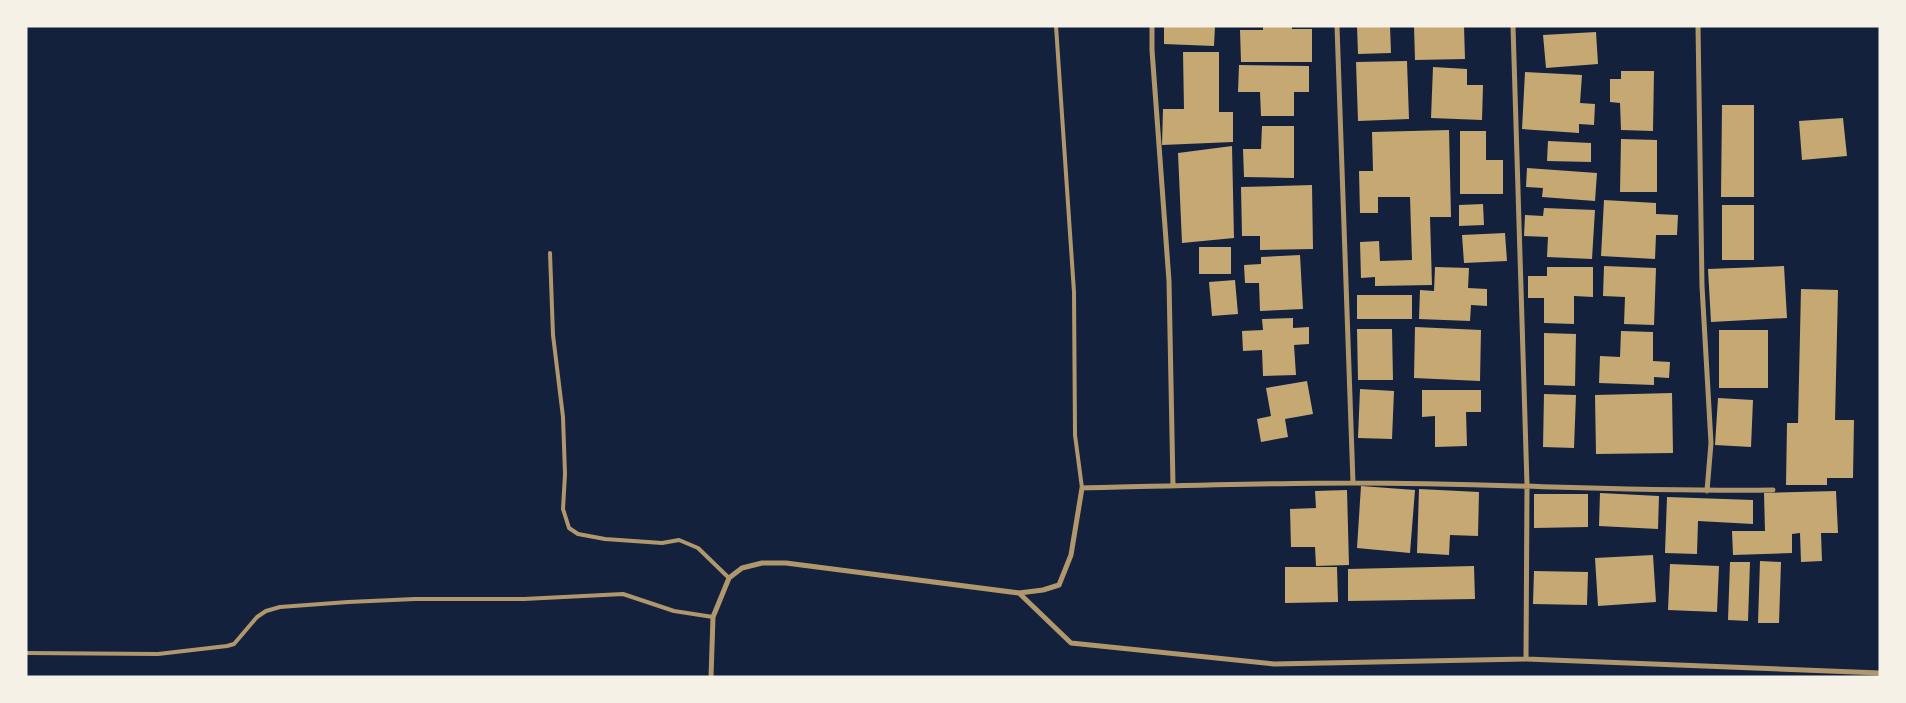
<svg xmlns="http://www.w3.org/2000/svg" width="1906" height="703" font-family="Quicksand,sans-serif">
	<rect width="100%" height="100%" fill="#14213d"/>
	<path fill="#c6a872" d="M1164 26H1215L1214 46 1164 44Z
		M1263 26H1292V29H1312V62H1241L1240 30H1263Z
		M1357 26H1390L1391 53 1358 54Z
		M1414 26H1464L1465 59 1415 60Z
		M1596 32 1598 64 1546 68 1543 35Z
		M1183 52H1219V112H1233V142L1162 145 1163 109H1184Z
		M1407 61 1409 119 1358 121 1356 62Z
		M1239 65 1309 66V92H1294V116H1261L1260 92H1238Z
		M1433 67 1467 69V85H1483L1482 120 1431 118Z
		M1621 71H1654L1653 131 1621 130 1620 103 1610 102V79H1621Z
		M1525 72 1582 75 1580 103 1595 104 1594 125 1579 124V133L1522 129Z
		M1722 105H1754V197H1721Z
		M1843 118 1847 156 1802 160 1799 121Z
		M1262 126H1294V178L1244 177 1243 149H1261Z
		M1449 130 1451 217H1430L1432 285 1375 286V277L1361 278 1360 242 1379 241 1380 261 1412 260 1410 197H1378V213H1360L1359 171H1373L1372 132Z
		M1460 131H1486V160H1503V194H1460Z
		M1621 139 1657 140V192H1620Z
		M1548 141 1591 143V162L1547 161Z
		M1232 146 1234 238 1182 243 1178 153Z
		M1527 168 1597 173 1595 201 1542 197 1543 188 1526 187Z
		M1312 185 1313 249 1260 250V236H1242L1241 187Z
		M1604 200 1656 203V214L1678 215 1677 235H1656L1655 259 1601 256Z
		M1483 204 1484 225 1459 226V205Z
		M1722 205H1754V260H1722Z
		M1544 208 1595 210 1592 259 1547 257 1548 237 1524 236 1525 215 1543 216Z
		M1505 233 1507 261 1464 263 1462 235Z
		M1199 247H1231V274H1199Z
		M1300 255 1303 309 1260 311 1259 283H1245L1244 265 1261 264V257Z
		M1604 266 1656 268 1654 325 1624 324 1625 297 1603 296Z
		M1784 266 1787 318 1711 322 1708 269Z
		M1435 267 1469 268 1468 288 1487 289V306L1471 305 1470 321 1419 319 1420 290 1434 291Z
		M1547 267H1593V297L1574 296V324L1544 323V298H1528V276H1547Z
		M1235 280 1238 314 1212 316 1209 282Z
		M1801 289 1838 290 1835 420H1854L1853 478H1827V485H1786L1787 423H1798Z
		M1357 295H1412V319H1357Z
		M1293 318V328L1309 327V344L1294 345 1296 375 1263 376 1262 350 1243 351 1242 331 1263 330 1262 319Z
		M1415 327 1481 330 1480 381 1414 378Z
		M1357 329H1392L1393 380H1358Z
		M1719 330H1768V388H1719Z
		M1621 331 1653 332V361L1670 362 1669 378 1654 377V385L1599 383 1600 356 1620 357Z
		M1544 333 1576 334 1575 386 1544 385Z
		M1307 381 1313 414 1285 419 1288 437 1261 442 1257 419 1271 416 1266 388Z
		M1360 389 1394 391 1392 439 1358 438Z
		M1422 390H1481V412H1466L1467 446 1435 447V416L1422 417Z
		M1672 393 1673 453 1596 454 1595 395Z
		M1544 394 1576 395 1574 448 1543 447Z
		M1718 398 1753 400 1751 447 1715 445Z
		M1361 486 1415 490 1410 553 1357 548Z
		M1419 489 1479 492 1478 536 1450 535 1449 555 1417 553Z
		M1347 490 1349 565 1316 566 1315 547H1291L1290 509 1316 508 1315 491Z
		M1836 491 1838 533H1821L1822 561 1801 562 1800 533 1792 534V553L1733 555 1732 531H1765L1764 493Z
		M1600 493 1659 496 1658 529 1599 526Z
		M1534 494H1588V527L1534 528Z
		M1667 497 1753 500V524L1698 521 1697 554 1665 553Z
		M1653 555 1656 602 1598 606 1595 558Z
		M1760 561 1781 562 1779 623H1758Z
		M1730 562H1750L1748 621 1728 620Z
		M1670 564 1719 566 1717 612 1668 610Z
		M1474 566 1475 599 1348 601V569Z
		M1285 567H1337L1338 602 1285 603Z
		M1534 571 1588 572 1587 605 1533 604Z"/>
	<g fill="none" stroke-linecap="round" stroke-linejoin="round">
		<path stroke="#b1986c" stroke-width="4" d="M1056 26 1074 292 1075 435 1082 488
			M550 253 553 335 563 417 565 474 563 509 569 528 578 534 605 539 662 543 679 540 698 548 729 578
			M26 653 158 654 227 646 234 644 257 617 266 611 280 607 348 602 415 599H524L623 594 674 611 713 617"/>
		<path stroke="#b1986c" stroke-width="5" d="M1152 26V50L1169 281 1173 486
			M1337 26 1353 483
			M1513 26 1527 485 1526 659
			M1698 26 1702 286 1711 443 1707 491
			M1019 593 1071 643 1274 664 1526 659 1880 673
			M711 677 713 617 729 578 742 568 762 563H786L1019 593 1043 590 1059 585 1071 555 1082 488C1173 486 1264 483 1354 483 1494 483 1633 492 1773 490"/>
	</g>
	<rect width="1906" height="703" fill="none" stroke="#f6f1e7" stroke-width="55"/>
</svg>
